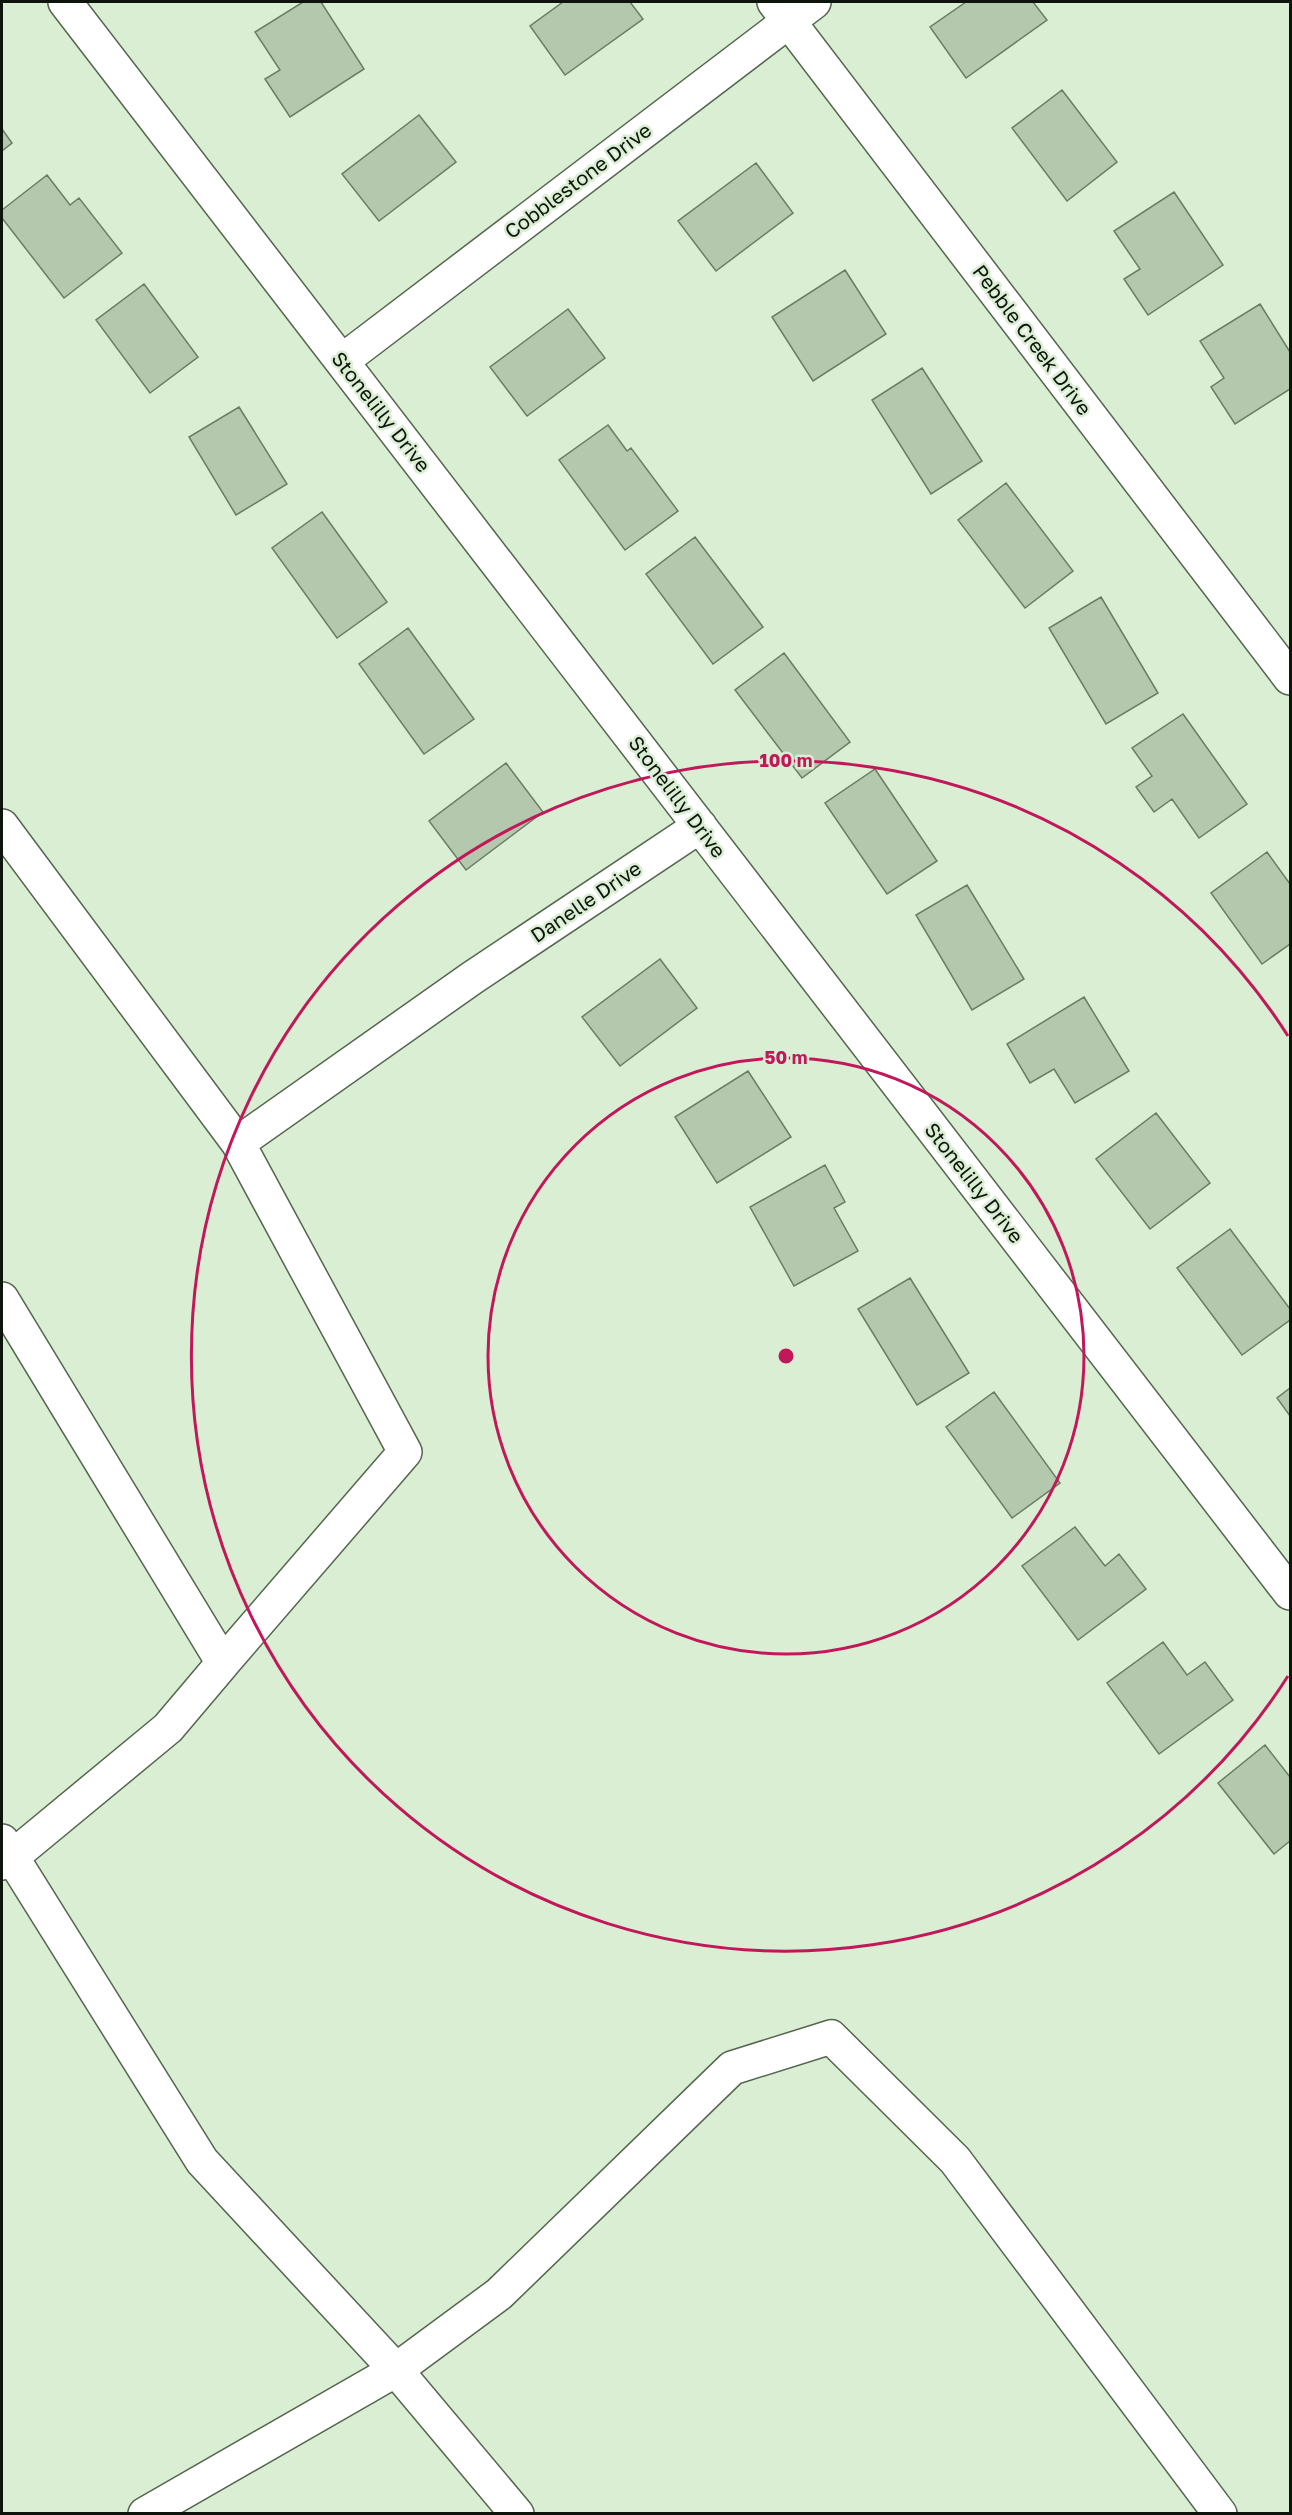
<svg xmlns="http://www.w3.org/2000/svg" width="1292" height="2515" font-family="'Golos Text',sans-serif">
	<rect width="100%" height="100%" fill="#d9eed2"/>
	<path fill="#b3c8ad" stroke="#6a7d64" stroke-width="1.5" d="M303 2H321L364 69 290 117 265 79 280 70 255 32Z
		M563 2H630L643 19 565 75 530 26Z
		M966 2H1033L1047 20 966 78 930 27Z
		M1062 90 1117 162 1067 201 1012 128Z
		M419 115 456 162 379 221 342 174Z
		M2 129 12 143 2 151Z
		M756 163 793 213 716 271 678 221Z
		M47 175 70 205 79 198 122 253 64 298 2 218V210Z
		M1174 192 1223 265 1148 315 1124 279 1140 269 1114 231Z
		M845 270 886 334 813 381 772 317Z
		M144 284 198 357 150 393 96 320Z
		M1260 304 1290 352V389L1235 424 1211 387 1224 378 1200 341Z
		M568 309 605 358 527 416 490 367Z
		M922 368 982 461 931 494 872 400Z
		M239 407 287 484 236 515 189 437Z
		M608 425 627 451 631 448 678 511 625 550 559 460Z
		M1006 483 1073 571 1025 608 958 520Z
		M322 512 387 602 337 638 272 548Z
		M695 537 763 627 713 664 646 574Z
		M1101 597 1158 693 1106 724 1049 628Z
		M408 628 474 719 424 754 359 664Z
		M784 653 850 742 802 778 735 690Z
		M1183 714 1247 804 1199 838 1172 799 1154 812 1136 787 1152 776 1132 748Z
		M506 763 543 812 466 870 429 821Z
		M875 769 937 861 887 894 825 803Z
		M1267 852 1290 884V944L1262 964 1211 893Z
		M967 885 1024 979 972 1010 916 915Z
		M660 959 697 1008 620 1066 582 1017Z
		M1084 997 1129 1071 1075 1103 1054 1069 1030 1083 1007 1044Z
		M748 1071 791 1137 717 1183 675 1117Z
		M1156 1113 1210 1183 1150 1229 1096 1159Z
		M825 1165 845 1202 834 1208 858 1251 794 1286 750 1207Z
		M1230 1229 1290 1309V1320L1242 1355 1177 1268Z
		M910 1278 969 1373 917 1405 858 1309Z
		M1290 1388V1416L1277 1398Z
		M994 1392 1060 1483 1012 1518 946 1427Z
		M1075 1527 1105 1566 1119 1554 1146 1589 1078 1640 1022 1566Z
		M1163 1642 1187 1675 1205 1662 1233 1700 1159 1754 1107 1683Z
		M1265 1745 1290 1777V1841L1274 1854 1218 1783Z"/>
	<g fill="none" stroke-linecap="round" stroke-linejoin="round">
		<g stroke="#54664e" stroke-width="36">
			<path id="minor" d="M65 2 1290 1593
				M774 2 1290 678
				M342 361 814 2
				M2 826 238 1143 405 1452 223 1663
				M238 1143 472 978 700 826
				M2 1299 223 1663 168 1728 12 1857 2 1863
				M2 1841 202 2161 396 2370 517 2514
				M145 2514 396 2370 499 2294 732 2068 831 2037 955 2160 1220 2514"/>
		</g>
		<use href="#minor" stroke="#fff" stroke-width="33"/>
	</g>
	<g fill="none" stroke="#c2185b" stroke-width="3">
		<circle cx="786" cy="1356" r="298"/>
		<path d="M1288 1676A595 595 0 1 1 1288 1036"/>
	</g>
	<g text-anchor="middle" stroke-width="5" stroke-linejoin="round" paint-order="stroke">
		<g font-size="20" fill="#0d140b" stroke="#d9eed2">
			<text transform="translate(578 181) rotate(-37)" y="7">Cobblestone Drive</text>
			<text transform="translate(1032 340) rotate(53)" y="7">Pebble Creek Drive</text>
			<text transform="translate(381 412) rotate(52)" y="7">Stonelilly Drive</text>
			<text transform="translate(677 797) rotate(53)" y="7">Stonelilly Drive</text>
			<text transform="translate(586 902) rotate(-34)" y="7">Danelle Drive</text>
			<text transform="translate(974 1183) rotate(52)" y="7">Stonelilly Drive</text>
		</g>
	</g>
	<circle cx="786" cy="1356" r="9" fill="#c2185b" stroke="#d9eed2" stroke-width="3"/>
	<g font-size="18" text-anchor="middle" font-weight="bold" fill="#c2185b" stroke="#d9eed2" stroke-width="5" stroke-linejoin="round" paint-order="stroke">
		<text x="786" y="767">100 m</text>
		<text x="786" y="1064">50 m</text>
	</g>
	<rect width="1292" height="2515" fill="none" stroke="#0d140b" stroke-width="6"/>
</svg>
